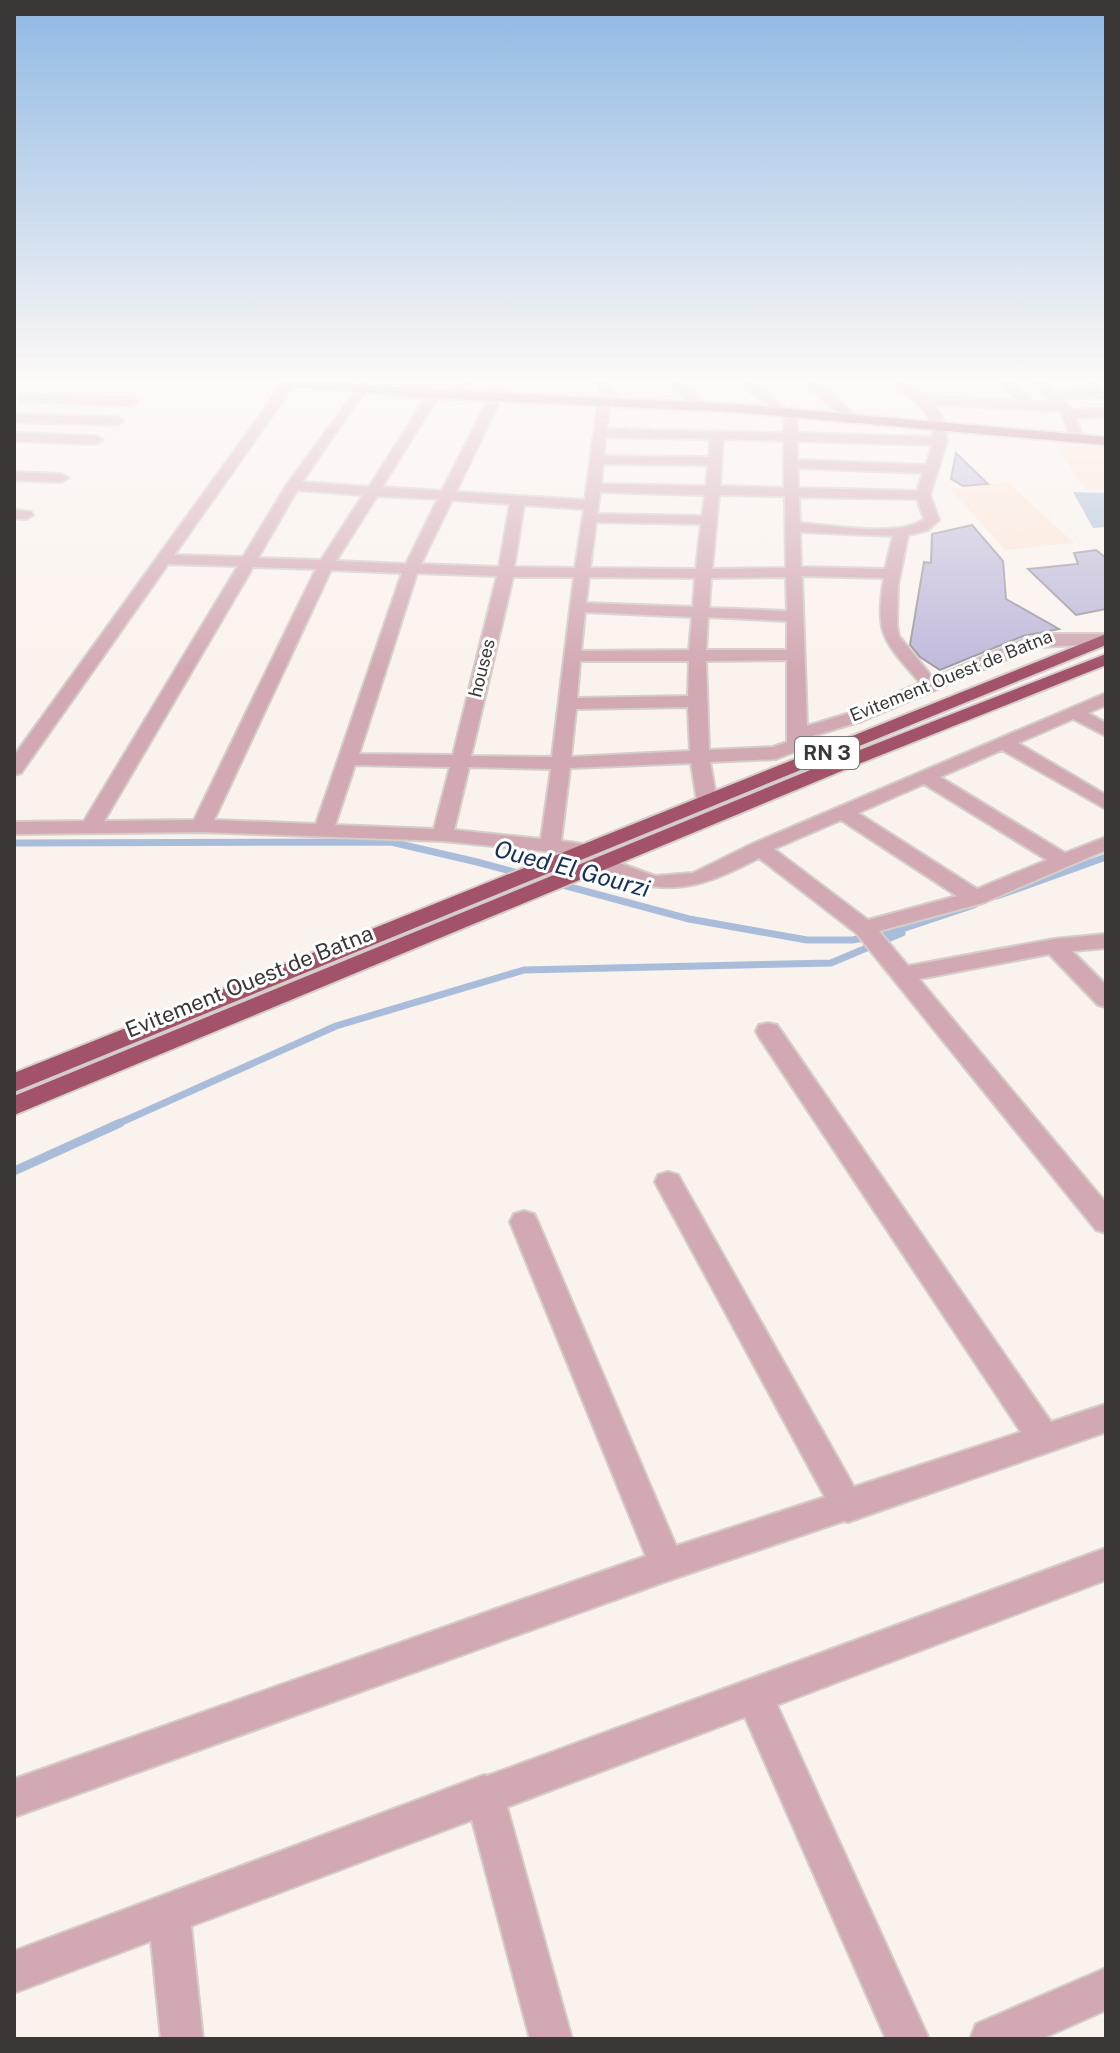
<svg xmlns="http://www.w3.org/2000/svg" width="1120" height="2053" font-family="'Public Sans',sans-serif">
	<rect width="100%" height="100%" fill="#faf2ed"/>
	<path fill="#fae5d7" d="M1055 444 1106 448V490L1085 489Z
		M1008 482 1074 543 1005 550 950 489Z"/>
	<path fill="#a9bddb" d="M1073 492 1106 493V527L1093 528Z"/>
	<g fill="none" stroke-linecap="round" stroke-linejoin="round">
		<path stroke="#a9bddb" stroke-width="7" d="M14 843 391 842 477 862 689 919 807 940H852L884 935 974 905
			M997 896 1106 857
			M115 1125 336 1026 524 970 831 963 902 933"/>
		<path stroke="#a9bddb" stroke-width="9" d="M14 1171 120 1123"/>
	</g>
	<path fill="#c1badc" stroke="#9c9ba3" stroke-width="2" d="M956 453 988 484 963 486 951 479Z
		M972 525 1003 561 1006 599 1059 629 1023 636 940 670 920 657 910 645 924 562 931 563 932 534Z
		M1096 550 1106 558V609L1076 615 1028 569 1078 564 1074 553Z"/>
	<g fill="none" stroke-linecap="round" stroke-linejoin="round">
		<g stroke="#d4cdc8" stroke-width="4">
			<path id="minor" d="M284 382H296L174 555 243 557 286 486 362 382H375L364 392 302 482 369 487 428 394 434 390 440 394 382 487 442 491 492 392 498 388 504 392 456 492 585 500 598 402 605 396 594 382H606L618 397 610 404 606 429 784 433 785 412 791 408 797 412V433L933 437C932 406 910 401 891 382H905L927 396 1019 401 1000 382H1013L1035 402 1053 403 1033 382H1046L1056 392 1090 391 1083 382H1095L1105 394 1103 397 1063 399 1071 410 1106 409V417L1076 418 1082 438 1076 442 1070 438 1061 411 933 404 945 422 947 441 930 495 939 520 928 530 908 535 898 585 897 625 899 636 933 678 1024 639 1046 634H1106V644L1036 647 862 721 806 738 802 749 776 759 710 762 717 801 707 807 697 801 691 763 570 768 561 841 590 845 593 849 590 853 583 855 443 841 201 832 14 834V822L84 821 238 566 168 564 21 773 14 775V756ZM605 437 710 439 709 457 604 456ZM723 439 784 441V488L720 486ZM797 441 932 445 926 465 797 460ZM603 464 708 465 706 486 601 484ZM798 468 923 473 917 491 798 488ZM297 490 363 495 321 560 258 558ZM600 492 705 495 702 516 597 514ZM719 495 785 496 786 568 712 569ZM377 496 438 499 406 564 336 561ZM799 497 917 499 924 519C899 538 831 525 800 523ZM452 500 510 504 499 567 421 564ZM524 505 584 509 575 568 514 567ZM596 522 701 524 696 569 590 568ZM800 532 893 536 885 569 801 567ZM253 567 316 569 194 820 104 821ZM331 570 402 573 316 824 214 820ZM417 573 497 576 453 755 359 754ZM802 576 884 578C874 637 885 641 920 683L850 713 807 726ZM513 577H574L552 757 471 756ZM589 577 695 578 693 607 586 603ZM786 577 787 611 709 608 711 578ZM585 612 692 617 689 650 581 651ZM708 617 787 621V650H706ZM787 660V742L773 747 709 750 706 661ZM580 661H689L688 696 577 698ZM688 707 690 751 571 757 576 709ZM355 765 450 767 434 829 335 825ZM469 767 551 769 541 839 454 830Z
				M460 382H472L461 393 455 389Z
				M666 382H679L702 401 692 404Z
				M740 382H753L783 407 773 410Z
				M802 382H815L859 418 849 421Z
				M24 394 132 398 138 402 132 406 20 401V395Z
				M14 414 117 417 123 421 117 425 14 422Z
				M14 433 96 436 103 440 96 444 14 441Z
				M14 472 61 474 68 478 61 482 14 480Z
				M14 510 31 512 33 515 26 519 14 518Z
				M1106 693V705L1088 713 1106 723V736L1073 719 1018 743 1106 795V809L1002 750 940 777 1065 853 1106 837V850L983 903 879 931 908 966 1054 939 1106 934V948L1072 951 1106 985V1007L1098 1005 1049 954 919 979 1106 1203V1233L1096 1230 856 933 759 858C696 891 661 899 596 867L593 863 603 857 655 876 693 873 752 844ZM924 784 1047 860 977 889 858 813ZM841 820 957 896 868 920 774 849Z
				M768 1023 777 1025 1051 1422 1106 1404V1432L848 1522 844 1521 667 1581 14 1817V1779L646 1556 510 1222 514 1214 524 1211 534 1214 538 1222 676 1546 825 1497 655 1182 658 1175 668 1172 678 1175 854 1487 1021 1432 759 1037 756 1031 759 1025Z
				M1106 1548V1580L777 1705 929 2039H886L745 1717 507 1807 572 2039H530L472 1820 191 1926 203 2039H161L151 1941 14 1993V1951L484 1775 487 1776Z
				M1106 1968V2010L1041 2039H970L976 2024Z"/>
		</g>
		<g stroke="#d4cdc8" stroke-width="4">
			<path id="major" d="M278 382H327L434 390 735 404 1106 437V445L735 412 434 398 284 386Z"/>
		</g>
		<g stroke="#d4cdc8" stroke-width="4">
			<path id="highway" d="M1106 634V645L14 1092V1073Z
				M1106 654V665L856 765 14 1115V1096L842 757Z"/>
		</g>
		<use href="#minor" fill="#d2a9b3" fill-rule="evenodd"/>
		<use href="#major" fill="#af6a7c" fill-rule="evenodd"/>
		<use href="#highway" fill="#a25269" fill-rule="evenodd"/>
	</g>
	<linearGradient id="sky" x2="0" y2="1"><stop stop-color="#8fb8e3"/><stop offset="0.57" stop-color="#fdf9f7"/><stop offset="1" stop-color="#fdf9f7" stop-opacity="0"/></linearGradient>
	<rect width="1120" height="669" fill="url(#sky)"/>
	<g text-anchor="middle" stroke-width="6" stroke-linejoin="round" paint-order="stroke">
		<g font-size="18" fill="#3b3736" stroke="#fff">
			<text transform="translate(482 668) rotate(-76)" y="6">houses</text>
			<text transform="translate(951 676) rotate(-22)" y="6">Evitement Ouest de Batna</text>
		</g>
		<rect fill="#fff" stroke="#767372" stroke-width="2" x="795" y="737" width="64" height="32" rx="6"/>
		<g font-size="20" font-weight="bold" fill="#3b3736">
			<text x="827" y="760">RN 3</text>
		</g>
		<g font-size="22" fill="#3b3736" stroke="#fff">
			<text transform="translate(249 981) rotate(-22)" y="8">Evitement Ouest de Batna</text>
		</g>
		<g font-size="24" font-style="italic" fill="#163058" stroke="#fff">
			<text transform="translate(572 869) rotate(15)" y="8">Oued El Gourzi</text>
		</g>
	</g>
	<rect width="1120" height="2053" fill="none" stroke="#3b3736" stroke-width="32"/>
</svg>
